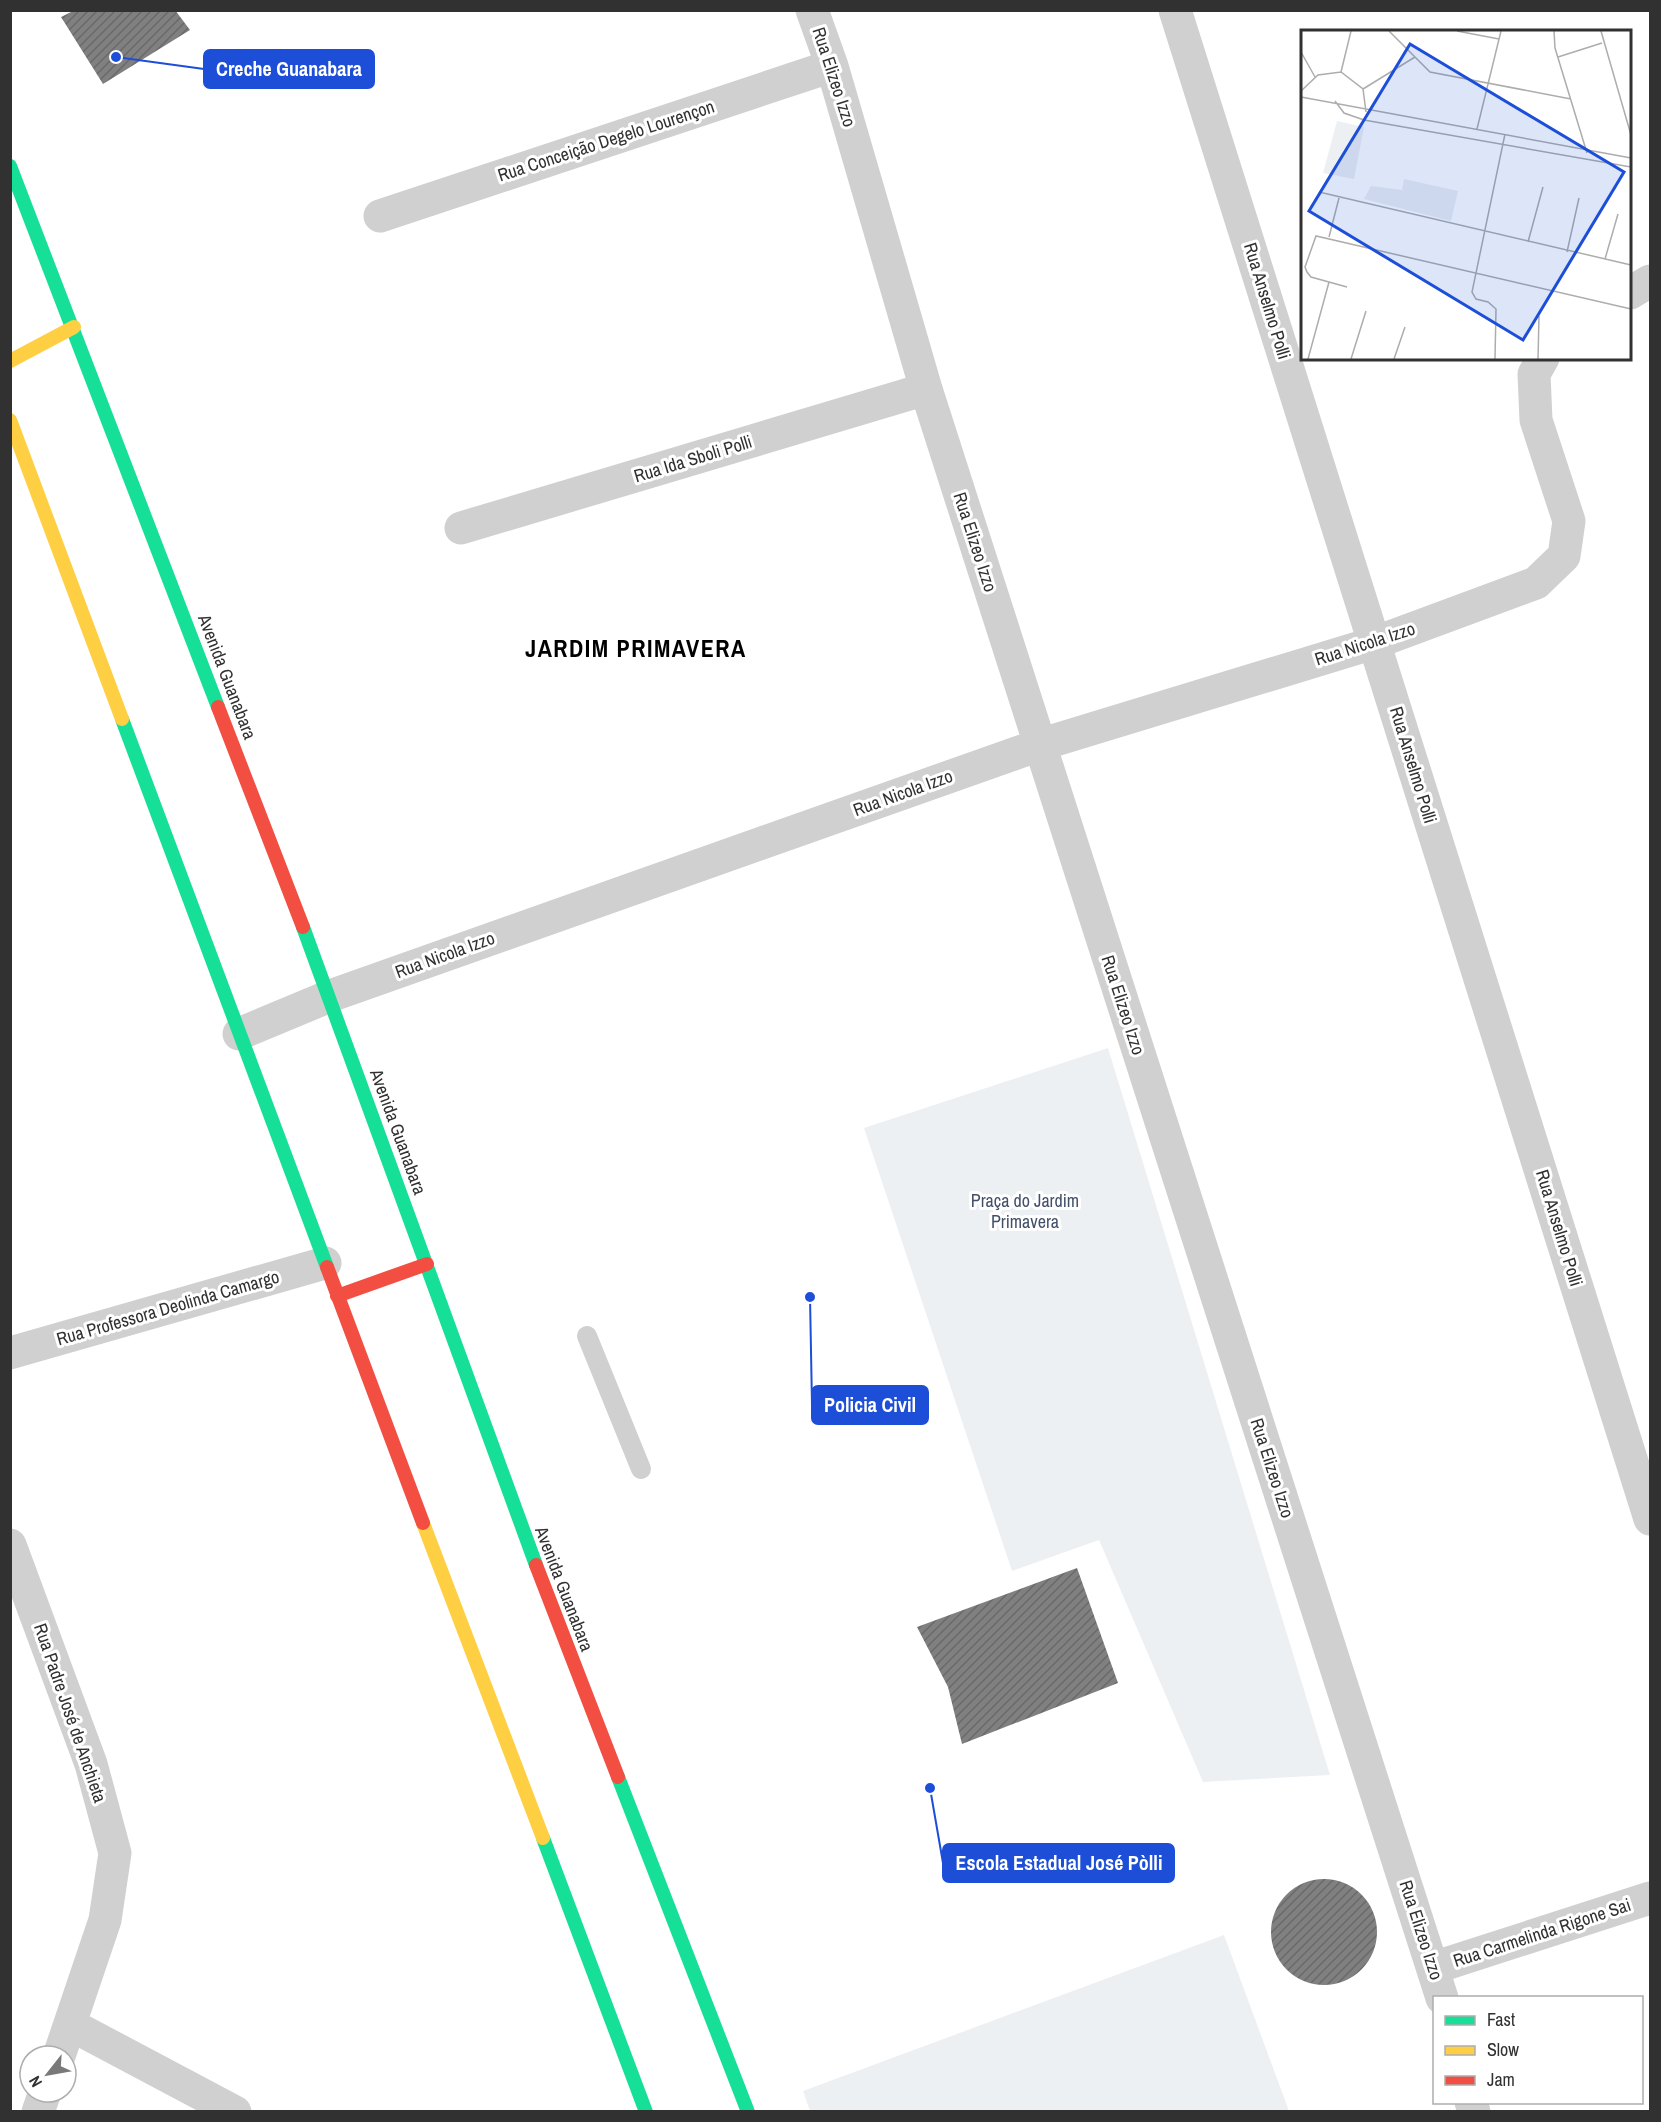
<svg xmlns="http://www.w3.org/2000/svg" width="1661" height="2122" font-family="'Archivo Narrow',sans-serif">
	<defs>
		<pattern id="building-hatch" width="6" height="6" patternUnits="userSpaceOnUse" patternTransform="scale(1.5)"><rect width="6" height="6" fill="#808080"/><path d="M-1 1l2-2M0 6l6-6M5 7l2-2" fill="none" stroke="#696969"/></pattern>
	</defs>
	<rect width="100%" height="100%" fill="#fff"/>
	<path fill="#edf0f3" d="M1108 1048 1330 1775 1203 1782 1099 1540 1012 1571 864 1128Z
		M1224 1935 1289 2111H810L803 2091Z"/>
	<path fill="url(#building-hatch)" d="M75 10H175L190 30 103 84 61 17Z
		M1077 1568 1118 1683 962 1744 948 1687 917 1627Z
		M1271 1932a53 53 0 1 1 106 0a53 53 0 1 1-106 0Z"/>
	<g fill="none" stroke-linecap="round" stroke-linejoin="round">
		<path stroke="#d0d0d0" stroke-width="20" d="M587 1336 641 1469"/>
		<path stroke="#d0d0d0" stroke-width="33" d="M812 10 832 66 926 389 1442 1998
			M1175 10 1650 1519
			M380 216 832 66
			M1630 293 1650 281
			M461 528 926 389
			M239 1034 330 996 1039 745 1374 643 1536 583 1564 556 1569 521 1536 420 1534 374 1543 358
			M10 1353 325 1263
			M10 1545 91 1764 115 1853 105 1920 59 2056
			M1433 1968 1650 1898
			M71 2025 235 2112
			M1471 2102 1474 2112
			M38 2112 45 2092"/>
		<path stroke="#16e098" stroke-width="14" d="M10 166 218 707
			M122 719 327 1267
			M303 927 536 1565
			M618 1777 748 2112
			M543 1838 646 2112"/>
		<path stroke="#ffcf43" stroke-width="14" d="M10 361 74 327
			M10 420 122 719
			M423 1523 543 1838"/>
		<path stroke="#f24e42" stroke-width="14" d="M218 707 303 927
			M327 1267 423 1523
			M337 1296 427 1264
			M536 1565 618 1777"/>
	</g>
	<g text-anchor="middle" stroke-width="6" stroke-linejoin="round" paint-order="stroke">
		<g font-size="18" fill="#313131" stroke="#fff">
			<text transform="translate(834 77) rotate(72)" y="6">Rua Elizeo Izzo</text>
			<text transform="translate(606 141) rotate(-18)" y="6">Rua Conceição Degelo Lourençon</text>
			<text transform="translate(1267 301) rotate(73)" y="6">Rua Anselmo Polli</text>
			<text transform="translate(693 459) rotate(-17)" y="6">Rua Ida Sboli Polli</text>
			<text transform="translate(975 542) rotate(72)" y="6">Rua Elizeo Izzo</text>
			<text transform="translate(1365 644) rotate(-18)" y="6">Rua Nicola Izzo</text>
			<text transform="translate(227 677) rotate(69)" y="6">Avenida Guanabara</text>
			<text transform="translate(1413 765) rotate(73)" y="6">Rua Anselmo Polli</text>
			<text transform="translate(903 793) rotate(-20)" y="6">Rua Nicola Izzo</text>
			<text transform="translate(445 955) rotate(-20)" y="6">Rua Nicola Izzo</text>
			<text transform="translate(1123 1005) rotate(72)" y="6">Rua Elizeo Izzo</text>
			<text transform="translate(398 1132) rotate(70)" y="6">Avenida Guanabara</text>
			<text transform="translate(1559 1228) rotate(73)" y="6">Rua Anselmo Polli</text>
			<text transform="translate(168 1308) rotate(-16)" y="6">Rua Professora Deolinda Camargo</text>
			<text transform="translate(1272 1468) rotate(72)" y="6">Rua Elizeo Izzo</text>
			<text transform="translate(564 1589) rotate(69)" y="6">Avenida Guanabara</text>
			<text transform="translate(70 1713) rotate(71)" y="6">Rua Padre José de Anchieta</text>
			<text transform="translate(1421 1930) rotate(72)" y="6">Rua Elizeo Izzo</text>
			<text transform="translate(1542 1933) rotate(-18)" y="6">Rua Carmelinda Rigone Sai</text>
		</g>
		<g font-size="18" fill="#435069" stroke="#fff">
			<text x="1025" y="1207">Praça do Jardim<tspan x="1025" dy="21">Primavera</tspan></text>
		</g>
		<g font-size="24" font-weight="bold" letter-spacing="1.5" fill="#000" stroke="#fff">
			<text x="636" y="657">JARDIM PRIMAVERA</text>
		</g>
	</g>
	<g transform="translate(1301 30)">
		<rect width="330" height="330" fill="#fff"/>
		<path d="M36 91 63 97 53 149 22 143ZM103 149 157 161 150 191 63 169 70 156 101 160Z" fill="#edf0f3"/>
		<path fill="none" stroke="#adadad" stroke-width="1.5" d="M88 1 129 42 270 69M156 1 198 9M253 1 254 18 286 123M300 1 330 105M0 22 14 47M257 27 301 13M40 42 50 1M62 59 114 27M0 61 17 45 40 42 62 59 65 82M0 67 330 128M34 71 43 83 63 90 330 137M176 99 200 1M18 162 330 235M28 207 38 168M227 212 242 157M266 222 278 168M304 229 317 184M46 257 10 247 6 242 4 237 15 206 330 279M7 329 28 252M50 329 65 281M93 329 104 297M194 329 195 279 187 272 175 269 171 262 204 104M237 329 238 286"/>
		<path fill="#1d4ed8" fill-opacity="0.15" stroke="#1d4ed8" stroke-width="3" d="M109 14 323 142 222 310 8 181Z"/>
		<rect width="330" height="330" fill="none" stroke="#313131" stroke-width="3"/>
	</g>
	<path fill="none" stroke="#1d4ed8" stroke-width="2" d="M116 57L204 69M810 1297L812 1405M930 1788L943 1863"/>
	<g fill="#1d4ed8" stroke="#fff" stroke-width="2">
		<circle cx="116" cy="57" r="6"/>
		<circle cx="810" cy="1297" r="6"/>
		<circle cx="930" cy="1788" r="6"/>
	</g>
	<g fill="#1d4ed8" stroke="#1d4ed8" stroke-width="2">
		<rect x="204" y="50" width="170" height="38" rx="6"/>
		<rect x="812" y="1386" width="116" height="38" rx="6"/>
		<rect x="943" y="1844" width="231" height="38" rx="6"/>
	</g>
	<g font-size="20" text-anchor="middle" font-weight="bold" fill="#fff">
		<text x="289" y="76">Creche Guanabara</text>
		<text x="870" y="1412">Policia Civil</text>
		<text x="1059" y="1870">Escola Estadual José Pòlli</text>
	</g>
	<rect width="1661" height="2122" fill="none" stroke="#313131" stroke-width="24"/>
	<rect x="1433" y="1996" width="210" height="108" fill="#ffffff" stroke="#adadad" stroke-width="1.5"/>
	<rect x="1445" y="2016" width="30" height="9" fill="#16e098" stroke="#adadad" stroke-width="1.5"/>
	<text x="1487" y="2026" font-size="18" fill="#313131">Fast</text>
	<rect x="1445" y="2046" width="30" height="9" fill="#ffcf43" stroke="#adadad" stroke-width="1.5"/>
	<text x="1487" y="2056" font-size="18" fill="#313131">Slow</text>
	<rect x="1445" y="2076" width="30" height="9" fill="#f24e42" stroke="#adadad" stroke-width="1.5"/>
	<text x="1487" y="2086" font-size="18" fill="#313131">Jam</text>
	<g transform="translate(48 2074) rotate(239)"><circle r="28" fill="#ffffff" stroke="#adadad" stroke-width="1.5"/>
	<path d="M0-4.5L10 22L0 15L-10 22Z" fill="#797979"/>
	<text y="-9" font-size="16" font-weight="bold" text-anchor="middle" fill="#313131">N</text>
	</g>
</svg>
